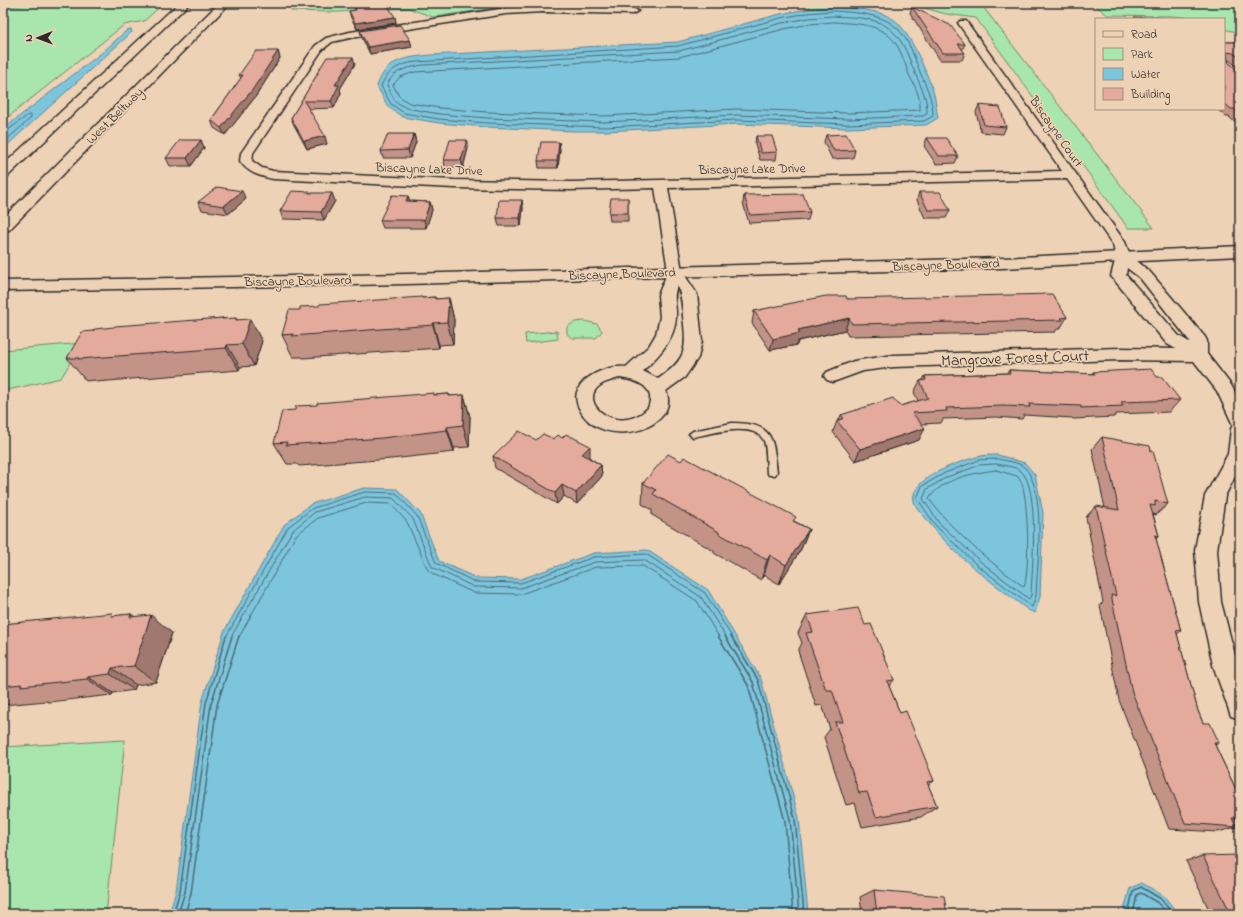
<svg xmlns="http://www.w3.org/2000/svg" width="1243" height="917" font-family="'Indie Flower',sans-serif">
	<rect width="100%" height="100%" fill="#eed2b5"/>
	<filter id="ink" filterUnits="userSpaceOnUse"><feTurbulence type="fractalNoise" baseFrequency=".025" numOctaves="2"/><feDisplacementMap in="SourceGraphic" scale="8" xChannelSelector="R" yChannelSelector="G"/><feConvolveMatrix kernelMatrix="1 2 1 2 8 2 1 2 1" color-interpolation-filters="sRGB"/></filter>
	<g filter="url(#ink)">
		<path fill="#a9e6ad" stroke="#6a886c" d="M3 3H164L144 21 124 25 3 121Z
			M339 3H659L611 9 538 5 488 9 433 17 408 8 337 12 291 11 296 4Z
			M811 3H869L864 4 863 9 833 7 808 9Z
			M906 3H980L1154 228H1128L976 18 946 14Z
			M1093 3H1240V33L1224 29V19H1195L1174 16 1107 15Z
			M584 321 597 324 602 331 596 338H572L567 334V327L575 322Z
			M557 331 558 339 526 343 525 334Z
			M82 343 61 378 3 391V350Z
			M125 740 106 914H3V747Z"/>
		<path fill="#7dc5dd" stroke="#5c8796" d="M833 7C853 9 876 8 893 19 909 29 927 73 933 91 936 100 936 109 938 118L926 125 848 128 737 124 605 131H573L486 127 439 123 403 117 388 107 377 86C387 58 405 58 431 55L678 42 780 14 808 9Z
			M131 29 132 32 3 149V129L104 51 127 30Z
			M998 455 1025 463 1035 475 1043 513 1040 597 1035 613 1028 610C992 582 951 554 924 516 920 512 915 507 914 501 908 479 960 461 977 457 983 455 991 455 998 455Z
			M364 488 397 489 420 513 439 561 476 578 521 579 594 553 647 550 708 590 761 679 799 818 808 914H169L176 891 202 702 224 632 284 525 311 504Z
			M1142 883 1164 896 1178 914H1124V910L1130 888Z"/>
		<g fill="none" stroke-linecap="round" stroke-linejoin="round">
			<path stroke="#4c6972" stroke-width="1" d="M833 11C859 13 890 13 905 38 912 48 915 60 920 72 926 86 933 100 933 116L924 121 848 124 737 120 605 127 487 123 439 119 404 113 391 104 381 86C388 70 399 64 416 62L678 46 781 18 808 13Z
				M833 16C862 18 887 16 903 45 908 54 911 64 915 73 921 87 928 99 927 114L923 116 848 119 737 115 604 122 487 118 439 114 406 108 395 101 387 85C394 69 408 68 423 65L679 51 782 23 809 18Z
				M834 22C859 24 886 23 899 49 903 57 906 66 909 75 915 86 921 97 920 110L848 113 737 109 604 116 487 112 440 108 409 103 399 96 393 85 400 77 415 72 679 57 784 29 810 24Z
				M3 132 7 131 28 115H31V118L3 143
				M998 459C1005 461 1019 462 1024 467 1047 488 1037 566 1036 596L1032 607 978 566 936 526 917 498 922 486 945 473 979 460Z
				M997 464C1004 466 1015 466 1021 471 1040 487 1032 570 1031 595L1029 599 981 562 939 523 923 499 927 489 947 477 980 465Z
				M996 470 1017 476C1019 479 1021 481 1022 484 1028 500 1030 571 1024 587 989 561 955 534 929 499 942 478 974 473 996 470Z
				M226 637 288 527 313 508 365 492 396 493 417 516 436 563 475 582 521 583 594 557 646 554 705 593 732 637
				M231 637 292 531 315 512 365 497 393 498 413 519 432 567 474 587 521 588 595 562 644 560 701 597 726 637
				M239 637 296 535 318 518 366 503 391 504 407 522 428 570 433 574 474 593 521 594 596 567 643 566 697 601 719 637"/>
			<path stroke="#4c6972" stroke-width="1.5" d="M718 636 748 685 785 821 793 914
				M725 636 753 682 790 819 799 914
				M731 636 758 680 795 819 804 914
				M173 914 180 891 206 703 226 636
				M178 914 185 892 211 704 232 636
				M185 914 191 893 217 705 239 636
				M1128 914 1133 891 1141 887 1161 899 1173 914
				M1133 914 1137 895 1141 893 1158 903 1167 914"/>
			<path stroke="#5c8796" stroke-width="3" d="M3 6 30 3"/>
			<g stroke="#2b2b2b" stroke-width="3">
				<path id="lane" d="M732 423C773 423 773 437 777 472L775 475H769L767 472C766 462 767 450 764 441 755 420 709 434 693 437L689 434 693 431Z"/>
			</g>
			<g stroke="#2b2b2b" stroke-width="3">
				<path id="street" d="M543 6 633 8 638 11 633 14 543 12 506 14 350 38 332 42 322 50 253 153 252 161 262 168 273 171 454 180 571 182 1062 171 958 23 960 21H966L1125 242 1130 255 1150 272 1205 337 1207 341V354L1231 385 1240 402V467L1225 496 1217 550 1221 602 1240 674V719L1231 716 1213 665 1199 602 1195 550 1205 496 1228 454 1231 429 1233 425 1217 391 1194 361 1120 360 894 367 863 371 833 382 827 380 824 376 827 372 854 361 894 355 1120 348 1176 349 1167 344 1111 276 1116 257 1113 245 1067 179 668 188 682 271 697 294 702 341 698 358 685 377 666 391C682 429 600 453 579 408 574 398 576 389 584 381 594 372 612 365 626 367L649 346 656 334 660 317 658 295 668 271 655 188 571 190 454 188 273 179C259 176 248 173 240 161L241 153 315 46 326 38 350 32 506 8ZM1127 268 1140 278 1191 343 1179 336 1126 275ZM677 286C682 296 682 305 683 316 687 349 687 359 658 379L643 371C658 356 675 340 676 317 677 305 672 299 677 286ZM619 378C636 380 657 386 648 408 617 439 572 399 604 383 608 381 614 380 619 378Z"/>
			</g>
			<g stroke="#2b2b2b" stroke-width="3">
				<path id="secondary" d="M1240 246V256L1002 268 407 284 3 291V281L407 274 1002 258Z"/>
			</g>
			<g stroke="#2b2b2b" stroke-width="3">
				<path id="highway" d="M179 3H190L8 176 3 177V165Z
					M219 3H230L9 230 3 232V218Z"/>
			</g>
			<use href="#lane" fill="#eed2b5" fill-rule="evenodd"/>
			<use href="#street" fill="#eed2b5" fill-rule="evenodd"/>
			<use href="#secondary" fill="#eed2b5" fill-rule="evenodd"/>
			<use href="#highway" fill="#eed2b5" fill-rule="evenodd"/>
		</g>
		<path fill="#c49387" stroke="#2b2b2b" d="M912 7 965 44 962 50 965 53 962 60H940L910 13Z
			M355 8 395 17 396 23 357 29 351 18 349 11 355 10Z
			M360 31 410 40 412 47 370 54 362 38Z
			M1224 42H1240V69L1229 60H1228V62L1240 72V127L1229 117H1226L1217 109H1224Z
			M278 51 280 58 256 96 225 135 214 128 211 120 241 78 239 75Z
			M355 64 340 89 341 93 334 108 308 109 327 144 307 149 294 125 291 118 317 75V73Z
			M979 105 1006 127 1003 134 981 132 976 112Z
			M414 134 416 142 410 158H383L381 151Z
			M826 135 855 150 853 158 832 159 824 142Z
			M756 136 777 152 776 160H760L755 144Z
			M927 138 958 156 955 163 936 164 924 146Z
			M201 140 204 148 191 166H170L166 158Z
			M468 148 463 168H445L444 160Z
			M560 149 558 168H539L538 161Z
			M310 192V193L335 201 324 220 283 219 280 211Z
			M919 192 950 210 946 218H925L917 200Z
			M744 195 810 212 808 220 749 223 743 203Z
			M408 196 410 201 430 202 432 210 426 228H383L380 220Z
			M628 198V221H610L609 213Z
			M246 199 228 214 202 210 198 202Z
			M522 200 523 208 521 226H499L497 218Z
			M435 297 436 299 449 298 454 320 453 344 439 345V348L303 358 302 357H293L282 335 422 298Z
			M847 299 1067 317 1060 329H1057L1055 332 848 336 845 330 798 341 797 345 770 350 752 323 754 311Z
			M223 318 224 319 237 320 262 341 254 366 240 367 239 370 96 382 95 380 86 381 67 358 93 331Z
			M1009 370 1092 374 1093 372 1157 377 1180 400 1169 412 1116 414 1114 417 1073 419 1072 418 1024 415 1022 419 996 417 943 419 941 423 921 424 919 440 855 461 833 432 837 421 839 420 841 415 900 406 918 401 914 392 920 381 923 380 925 376 1007 373Z
			M449 394 450 396 464 395 470 417 469 447 454 448V452L391 459 299 466 297 464H287L274 443 434 395Z
			M1102 437 1168 504 1156 515 1153 514 1159 536 1156 539 1181 631 1177 634 1198 711 1203 723 1219 743 1215 745 1240 798V823L1235 824 1236 827 1218 832 1169 829 1119 700 1100 605 1103 602 1086 517 1096 506 1105 508 1092 449Z
			M536 440 590 458 601 465 602 476 577 504 564 496 557 504 495 468 493 456Z
			M643 483 794 521 809 529 801 549 779 584 764 575 761 580 714 553V551L652 515V510L642 504Z
			M131 614 135 617 172 633 156 682 136 685 134 690 113 693 112 695 49 702 46 701 3 705V624L115 616Z
			M807 615 865 625 894 680 889 686 900 713 934 781 928 785 937 806 921 817 862 827 855 803 846 805 824 737 830 729 822 705 816 706 798 651 802 643 798 633Z
			M1203 856 1240 914H1211L1186 861Z
			M874 890 947 914H862L860 897Z"/>
		<path fill="#a0786e" stroke="#2b2b2b" d="M395 17 396 23 357 29 355 23Z
			M410 40 412 47 370 54 368 47Z
			M278 51 280 58 256 96 225 135 221 128Z
			M353 57 355 64 340 89 341 93 334 108 331 101 335 85Z
			M414 134 416 142 410 158 408 150Z
			M325 136 327 144 307 149 304 141Z
			M201 140 204 148 191 166 187 158Z
			M467 140 468 148 463 168 461 160Z
			M559 142 560 149 558 168 557 161Z
			M242 191 246 199 228 214 224 206Z
			M332 193 335 201 324 220 321 212Z
			M408 196 411 204 406 201Z
			M522 200 523 208 521 226 520 218Z
			M430 202 432 210 426 228 424 220Z
			M449 298 454 320 453 344 447 322Z
			M236 318 245 334 250 319 262 341 254 366 242 344 236 320Z
			M849 318 845 330 798 341 797 345 770 350 773 339 798 330Z
			M433 323 439 345V348L433 325Z
			M227 345 240 367 239 370 226 348Z
			M464 395 470 417 469 447 463 425Z
			M447 427 454 448V452L447 430Z
			M925 428 919 440 855 461 860 449Z
			M590 446V458L583 466 582 454Z
			M601 465 602 476 577 504 576 493Z
			M562 485 564 496 557 504 555 493Z
			M809 529 801 549 779 584 786 565Z
			M770 555 764 575 761 580 767 560Z
			M131 614 147 626 151 615 172 633 156 682 134 666 130 617Z
			M112 668 136 685 134 690 110 674Z
			M88 677 113 693 112 695 87 679Z"/>
		<path fill="#e4ab9d" stroke="#2b2b2b" d="M386 3 395 17 355 23 349 11 356 10 355 8Z
			M912 7 950 25 965 44H958L965 53H943Z
			M1134 17 1160 18 1162 19H1136Z
			M400 25 410 40 368 47 360 31Z
			M1224 42H1240V58L1233 53 1227 52 1228 62 1240 72V84H1239L1240 85V115L1234 109H1231L1224 103Z
			M256 51H278L253 89 221 128 211 120 243 75H239Z
			M327 57H353L335 85H339L331 101H304L325 136 304 141 291 118 318 73H317Z
			M979 105 1000 107 1006 127 984 125Z
			M388 134H414L408 150 381 151Z
			M846 134 855 150 834 151 826 135Z
			M756 136H772L777 152 761 153Z
			M927 138H946L958 156H939Z
			M180 140H201L187 158H166Z
			M450 140H467L461 160H444Z
			M541 142H559L557 161H538Z
			M217 187 242 191 224 206 198 202Z
			M292 191 310 192 309 193H332L321 212 280 211Z
			M919 192H940L950 210H928Z
			M803 194 810 212 750 215 744 195Z
			M392 195 408 196 406 201 430 202 424 220H380Z
			M611 198H628V213H609Z
			M499 200H522L520 218H497Z
			M1052 294 1067 317 1061 318 1063 320 852 324 849 318 798 330 800 333 773 339 754 311 826 296H846L847 299Z
			M422 297V298L435 297V299L449 298 447 322 433 323V325L292 336 293 334 282 335 289 310H300V307L319 306 320 304Z
			M223 318 222 319 236 318V320L250 319 242 344 227 345 226 348 78 359 79 358H67L82 332 93 331 95 329 114 327 115 326Z
			M1151 369 1157 377H1162L1180 400 1121 402 1123 406 1081 408V406L1029 404 1030 407 1003 406 946 408 947 411 912 413 925 428 860 449 837 421 844 418 841 415 893 398 900 406 928 398 920 381 926 380 925 376 1010 373 1009 370 1095 374 1093 372Z
			M434 393V395L449 394V396L464 395 463 425 447 427V430L382 438 286 445 287 442 274 443 282 411 295 410 296 406 317 405V403Z
			M519 431 536 440 543 434 554 439 558 435 562 438 566 434 590 446 582 454 601 465 576 493 562 485 555 493 493 456Z
			M1102 437 1150 446 1151 451H1153L1168 504 1155 501V506L1150 505 1159 536 1155 535 1181 631 1176 630 1198 711 1203 723H1210L1219 743H1214L1240 798V819L1232 818 1236 827 1185 823 1132 692 1111 595 1116 596 1096 506 1119 510Z
			M668 454 681 461 684 457 796 517 793 521 809 529 786 565 770 555 767 560 718 533 719 532 653 494 656 490 643 483Z
			M858 608 865 625 871 624 894 680 887 681 900 713 906 711 934 781 927 782 937 806 876 817 867 792 859 793 835 722H843L832 690H826L806 633 813 632 807 615Z
			M112 613 111 616 131 614 130 617 151 615 134 666 112 668 110 674 88 677 87 679 21 686 22 684 3 686V624Z
			M1240 855V914H1231L1203 856Z
			M874 890 944 896 947 914H877Z"/>
	</g>
	<g text-anchor="middle" stroke-width="3.5" stroke-linejoin="round" paint-order="stroke">
		<g font-size="13" fill="#2b2b2b" stroke="#eed2b5">
			<text transform="translate(114 115) rotate(-45)" y="5">West Beltway</text>
			<text transform="translate(1057 131) rotate(55)" y="5">Biscayne Court</text>
			<text transform="translate(429 168) rotate(2)" y="5">Biscayne Lake Drive</text>
			<text transform="translate(752 168) rotate(-1)" y="5">Biscayne Lake Drive</text>
			<text transform="translate(946 264) rotate(-2)" y="5">Biscayne Boulevard</text>
			<text transform="translate(622 273) rotate(-2)" y="5">Biscayne Boulevard</text>
			<text transform="translate(298 280) rotate(-1)" y="5">Biscayne Boulevard</text>
		</g>
		<g font-size="16" fill="#2b2b2b" stroke="#eed2b5">
			<text transform="translate(1015 357) rotate(-2)" y="6">Mangrove Forest Court</text>
		</g>
	</g>
	<rect width="1243" height="917" fill="none" stroke="#eed2b5" stroke-width="16"/>
	<rect x="8" y="8" width="1227" height="901" fill="none" stroke="#2b2b2b" stroke-width="1.5" filter="url(#ink)"/>
	<rect x="1095" y="18" width="130" height="92" fill="#eed2b5" stroke="#a08f7e"/>
	<rect x="1103" y="31" width="20" height="6" fill="#eed2b5" stroke="#a08f7e"/>
	<text x="1131" y="38" font-size="12" fill="#2b2b2b">Road</text>
	<rect x="1103" y="48" width="20" height="12" fill="#a9e6ad" stroke="#a08f7e"/>
	<text x="1131" y="58" font-size="12" fill="#2b2b2b">Park</text>
	<rect x="1103" y="68" width="20" height="12" fill="#7dc5dd" stroke="#a08f7e"/>
	<text x="1131" y="78" font-size="12" fill="#2b2b2b">Water</text>
	<rect x="1103" y="88" width="20" height="12" fill="#e4ab9d" stroke="#a08f7e"/>
	<text x="1131" y="98" font-size="12" fill="#2b2b2b">Building</text>
	<g transform="translate(38 38) rotate(269)" stroke="#eed2b5" stroke-width="3" paint-order="stroke">
	<path d="M0-3L7 15L0 10L-7 15Z" fill="#2b2b2b"/>
	<text y="-6" font-size="11" font-weight="bold" text-anchor="middle" fill="#2b2b2b">N</text>
	</g>
</svg>
